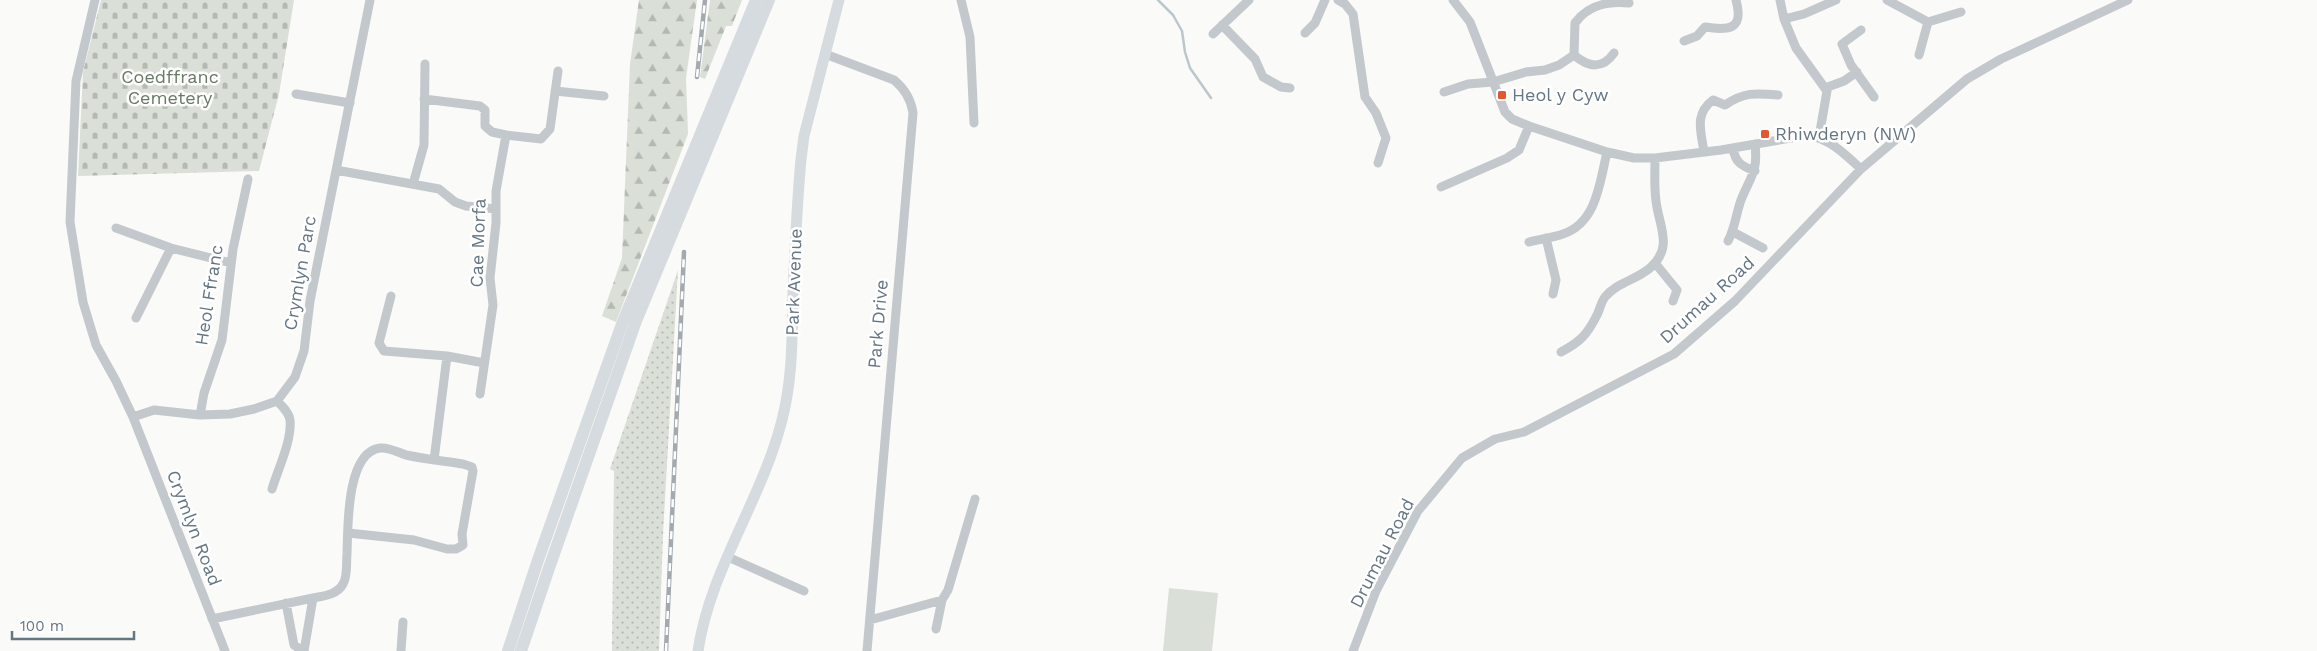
<svg xmlns="http://www.w3.org/2000/svg" width="2317" height="651" font-family="'Work Sans',sans-serif">
	<defs>
		<pattern id="grass-dots" width="8" height="8" patternUnits="userSpaceOnUse" patternTransform="scale(1.25)"><rect width="8" height="8" fill="#dadfd7"/><path d="M2 2h.1M6 6h.1" fill="none" stroke="#b4b9b4" stroke-width="1.8" stroke-linecap="round"/></pattern>
		<pattern id="forest-firs" width="22" height="20" patternUnits="userSpaceOnUse" patternTransform="scale(1.25)"><rect width="22" height="20" fill="#dadfd7"/><path d="M5 1l3.5 6h-7zM16 11l3.5 6h-7z" fill="#b4b9b4"/></pattern>
		<pattern id="cemetery-stones" width="16" height="16" patternUnits="userSpaceOnUse" patternTransform="scale(1.25)"><rect width="16" height="16" fill="#dadfd7"/><path d="M2 7V4a2 2 0 0 1 4 0v3zM10 15v-3a2 2 0 0 1 4 0v3z" fill="#b4b9b4"/></pattern>
	</defs>
	<rect width="100%" height="100%" fill="#fafaf8"/>
	<path fill="url(#grass-dots)" d="M678 270 663 534 659 651H612L614 471 610 469Z"/>
	<path fill="url(#forest-firs)" d="M639 0H697L686 78 688 134 616 322 602 316 622 258 630 64Z
		M710 0H742L732 26H726L705 79 700 77Z"/>
	<path fill="url(#cemetery-stones)" d="M101 0H294L279 94 259 171 78 176 83 72Z"/>
	<path fill="#dadfd7" d="M1169 588 1218 593 1212 651H1163Z"/>
	<g fill="none" stroke-linecap="round" stroke-linejoin="round">
		<path stroke="#bbc7cb" stroke-width="2.5" d="M1158 0 1173 15 1182 31 1185 52 1190 68 1211 98"/>
		<path stroke="#c3c8cc" stroke-width="9" d="M95 0 76 81 70 222 83 302 96 345 116 381 133 417 225 651
			M961 0 970 37 974 123
			M1338 0 1345 4 1353 14 1365 97 1376 113 1386 138 1378 163
			M1453 0 1470 22 1505 112 1512 119 1529 126 1607 152 1634 158H1655L1721 150 1808 135C1830 139 1845 154 1861 169
			M1780 0 1784 19 1796 48 1827 91 1819 137
			M1887 0 1928 22
			M1784 19 1804 14 1836 0
			M1222 25 1255 59 1263 77 1281 87 1290 88
			M1861 30 1842 44 1851 65 1874 97
			M1305 33 1315 23 1325 0
			M1213 34 1249 0
			M1684 41 1697 36 1705 27C1730 31 1744 29 1736 0
			M1614 53C1603 69 1589 68 1574 55L1575 23C1588 5 1607 1 1629 3
			M825 54 894 80C905 89 911 99 913 113L867 651
			M1919 55 1928 22 1961 12
			M1825 88 1844 81 1857 72
			M555 91 604 96
			M1444 92 1468 84 1493 82 1526 72 1545 70 1559 65 1574 55
			M296 94 350 103
			M424 99 480 106 485 110V126L492 132 506 135 496 191V223L490 278 493 305 480 394
			M506 135 541 139 550 129 558 71
			M1733 148C1735 162 1741 166 1755 171
			M1704 152C1701 131 1694 114 1713 100L1725 105C1744 92 1755 93 1778 95
			M336 170 439 189 455 202 466 206 496 209
			M413 184 424 145 425 64
			M1441 187 1507 158 1519 150 1529 126
			M116 228 171 248 231 263
			M1733 232 1763 248
			M1546 238 1556 280 1553 294
			M1728 241C1735 228 1736 214 1741 200 1751 175 1758 173 1755 144
			M1529 242C1540 239 1552 238 1563 234 1597 223 1600 181 1607 152
			M1655 263 1677 290 1673 301
			M391 296 379 343 384 351 447 356 484 363
			M136 318 171 248
			M1561 352C1580 342 1587 335 1597 315 1600 309 1601 302 1605 297 1616 283 1636 280 1650 268 1674 247 1659 227 1656 201 1654 187 1655 172 1655 158
			M200 415 204 393 222 340 233 249 248 179
			M133 417 154 410 200 415 230 414 254 409 277 401 295 377 304 351 310 301 370 0
			M434 460 447 356
			M272 489C278 469 292 441 290 420 289 412 282 406 277 401
			M728 557 804 591
			M313 598C323 596 337 595 343 584 348 576 346 563 347 554 348 528 346 452 380 448 389 447 397 452 406 455 424 459 444 461 463 464L472 467 473 471 462 534 463 545 456 549H447L414 540 348 533
			M286 603 294 645 303 651
			M212 619 313 598 304 651
			M870 620 942 600
			M936 629 942 600 948 590 975 499
			M401 651 403 622
			M1353 651 1376 591 1418 511 1462 458 1495 439 1524 432 1674 354 1735 301 1861 169 1967 79 2001 59 2128 0"/>
		<path stroke="#d6dbdf" stroke-width="11" d="M698 651C710 569 762 500 782 420 793 378 792 335 793 292 795 247 797 203 801 159L804 136 839 0"/>
		<path stroke="#d6dbdf" stroke-width="12" d="M508 651 538 560 622 324 756 0
			M521 651 549 568 636 321 769 0"/>
		<g stroke="#a2aab0" stroke-width="4.5">
			<path id="rail" d="M697 77 705 0
				M666 651 684 252"/>
		</g>
		<use href="#rail" stroke="#fff" stroke-width="2.5" stroke-dasharray="8" stroke-linecap="butt"/>
	</g>
	<g fill="#e4572e" stroke="#fff" stroke-width="2">
		<rect x="1497" y="90" width="10" height="10" rx="2.5"/>
		<rect x="1760" y="129" width="10" height="10" rx="2.5"/>
	</g>
	<g text-anchor="middle" stroke-width="5" stroke-linejoin="round" paint-order="stroke">
		<g font-size="18" fill="#687a64" stroke="#fff">
			<text x="170" y="83">Coedffranc<tspan x="170" dy="21">Cemetery</tspan></text>
		</g>
		<g font-size="18" fill="#657683" stroke="#fff" text-anchor="start">
			<text x="1512" y="101">Heol y Cyw</text>
			<text x="1775" y="140">Rhiwderyn (NW)</text>
		</g>
		<g font-size="18" fill="#657683" stroke="#fff">
			<text transform="translate(478 243) rotate(-88)" y="6">Cae Morfa</text>
			<text transform="translate(300 273) rotate(-80)" y="6">Crymlyn Parc</text>
			<text transform="translate(794 282) rotate(-88)" y="6">Park Avenue</text>
			<text transform="translate(209 295) rotate(-81)" y="6">Heol Ffranc</text>
			<text transform="translate(1707 300) rotate(-42)" y="6">Drumau Road</text>
			<text transform="translate(878 324) rotate(-85)" y="6">Park Drive</text>
			<text transform="translate(194 528) rotate(69)" y="6">Crymlyn Road</text>
			<text transform="translate(1382 553) rotate(-63)" y="6">Drumau Road</text>
		</g>
	</g>
	<path d="M12 631v8h122v-8" fill="none" stroke="#657683" stroke-width="2.5"/>
	<text x="20" y="631" font-size="15" fill="#657683" stroke="#ffffff" stroke-width="4" paint-order="stroke">100 m</text>
</svg>
